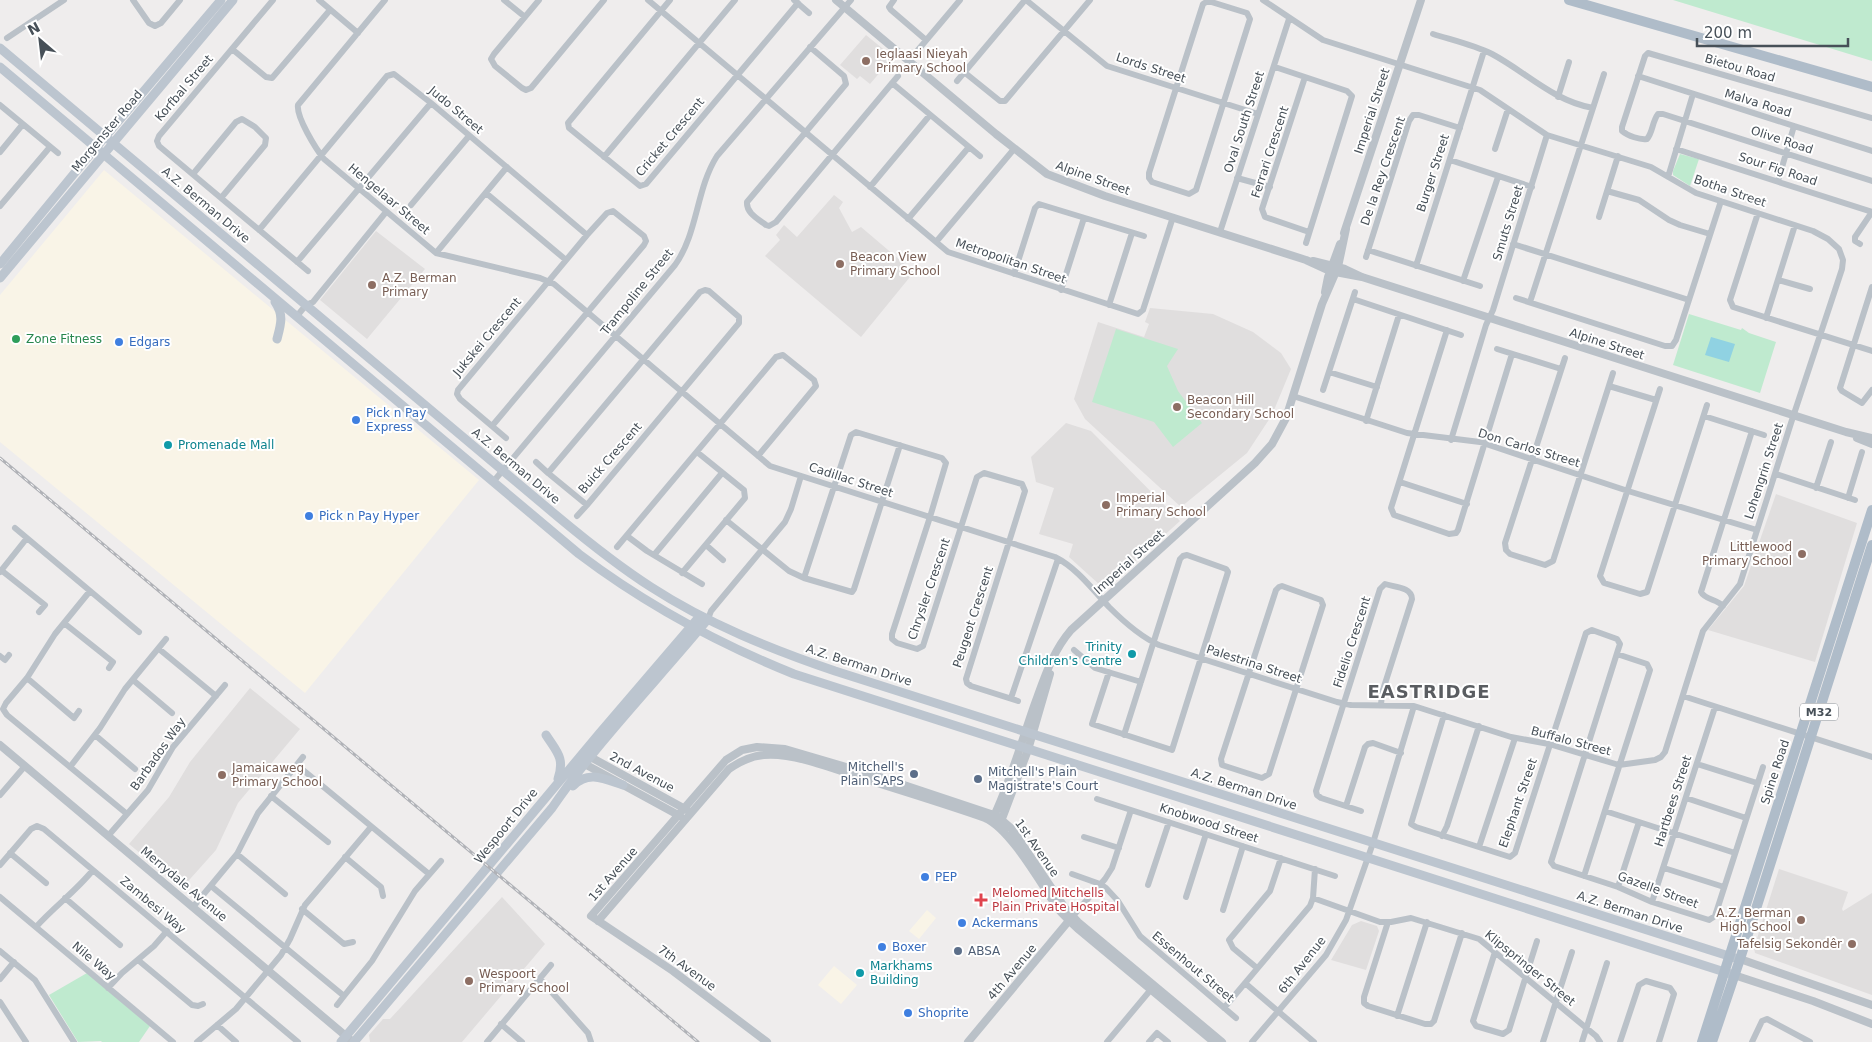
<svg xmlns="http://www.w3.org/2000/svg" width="1872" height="1042" font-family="'DejaVu Sans',sans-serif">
	<rect width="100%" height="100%" fill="#efeded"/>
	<path fill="#f9f4e7" d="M104 170 479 480 305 693 0 442V295Z
		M927 910 936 918 919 939 909 931Z
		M834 966 857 985 841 1004 818 985Z"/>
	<path fill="#e0dede" d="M866 35 893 57 870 84 860 76 857 79 840 65Z
		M834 195 843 202 839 208 852 232 861 227 914 272 861 337 765 256 780 240 776 235 784 225 797 237Z
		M376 231 425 269 367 339 320 300Z
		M1150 308 1213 314 1253 332 1281 353 1291 369 1272 415 1247 453 1181 507 1085 419 1074 399 1098 322 1144 337 1149 324 1145 322Z
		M1066 423 1091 431 1180 521 1107 587 1101 586 1069 557 1073 544 1039 534 1054 488 1036 482 1031 457Z
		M1776 494 1857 523 1815 662 1708 630 1744 586Z
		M250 688 300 729 238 803 216 850 182 888 129 844 169 797 190 762Z
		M1779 869 1848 892 1842 909 1843 911 1872 893V995L1755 953 1754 948Z
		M502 897 545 944 462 1042H370L369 1035 383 1019H390Z
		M1361 921 1377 926 1379 931 1366 970 1331 960 1352 925Z"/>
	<path fill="#bfeacf" d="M1673 0H1872V61Z
		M1680 154 1699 159 1690 186 1673 175V171Z
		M1689 314 1741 330 1742 328 1749 333 1776 342 1760 393 1673 365Z
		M1116 329 1178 349 1167 366 1178 391 1202 423 1173 447 1154 422 1092 402Z
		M87 973 150 1026 139 1042H102L101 1041 78 1042 49 995Z"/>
	<path fill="#90d2e2" d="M1711 337 1735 344 1729 362 1705 355Z"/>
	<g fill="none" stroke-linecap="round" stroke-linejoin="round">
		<path stroke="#bac1c8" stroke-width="6" d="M133 0 149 23 155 26 161 23 180 0
			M273 0 159 136 157 141 159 146 308 271
			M319 0 358 33
			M385 0 298 105C296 117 316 149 324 159L436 253 540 278 554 284 770 466 1055 557C1077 568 1093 590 1109 607 1123 621 1141 637 1159 645L1337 702 1351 705 1414 706 1511 737 1549 744 1619 765 1655 760 1661 757 1665 752 1703 631 1740 584 1791 423 1842 269 1843 260 1839 249 1828 239 1813 231 1696 193 1651 167 1547 135 1480 90 1323 40 1263 0
			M504 0 525 17
			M539 0 494 54 491 59 495 66 522 88 526 90 531 88 604 0
			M648 0 948 252 1138 314 1143 310 1173 217
			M670 0 568 123 569 128 640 186 646 184 798 3
			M794 0 809 13
			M894 0 889 7 891 10 926 40
			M1026 0 1107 66 1258 114
			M1208 1 1247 13 1250 19 1196 190 1189 194 1152 182 1149 178V173L1203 4Z
			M1433 34C1452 40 1474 45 1492 54 1526 72 1553 101 1593 108
			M7 38 64 0
			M810 47 844 76 846 84 747 202C746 213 758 219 766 225L769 226 776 222 898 76
			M232 49 266 77 272 78 330 10
			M918 50 960 0
			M1275 67 1347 91 1352 96 1306 243
			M964 72 1000 101H1005L1090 0
			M1638 76 1872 151
			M1305 77 1262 209 1265 217 1309 232
			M957 81 1025 0
			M892 83 980 156
			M1558 97 1569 62
			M0 105 58 153
			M1872 118 1648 53 1645 56 1622 127V131C1628 136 1640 140 1647 139 1653 132 1652 122 1658 114H1663L1872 181
			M1495 149 1508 109
			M1676 149 1872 212
			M0 152 23 124
			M604 157 735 0
			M1450 160 1532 187
			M193 174 236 122 242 119 255 127 266 138 265 145 221 198
			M1668 177 1693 94
			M1237 178 1270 187
			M1778 181 1794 126
			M870 187 930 115
			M1607 191 1639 200 1669 220 1680 225 1710 234
			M486 193 566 260
			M411 205 469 136
			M0 206 50 147
			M1758 213 1730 300 1733 307 1872 351
			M1599 217 1618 156
			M908 219 969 147
			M259 230 387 76 394 74 431 103 587 235
			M1220 232 1289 19
			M936 242 1014 149
			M1513 244 1689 300
			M1860 244 1855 241V237L1872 212
			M1368 250 1480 286
			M436 253 507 167
			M1366 257 1409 121 1413 115H1419L1460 128
			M297 262 431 103
			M1416 266 1484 51
			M1014 274 1035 208 1039 204 1144 236
			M1778 280 1810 289
			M1463 281 1498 177
			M1872 287 1840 388 1842 391 1862 403 1872 390
			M705 290 709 291 739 317V323L587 505 548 473 700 292Z
			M1061 290 1084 218
			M1516 298 1665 346H1672L1676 340 1721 201
			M1353 299 1461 335
			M1530 302 1604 74
			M1109 305 1132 233
			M297 316 306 305 313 302 386 212
			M1766 318 1795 225
			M1447 330 1391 508 1394 515 1449 534 1456 533 1458 530 1512 354
			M1497 349 1561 369
			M1565 358 1505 543 1506 550 1510 554 1545 565 1553 561 1613 373
			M1329 372 1377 387
			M1609 386 1656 400
			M1660 389 1600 576 1604 583 1640 594 1647 592 1707 405
			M1323 390 1355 292
			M1293 396 1407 433 1480 442 1489 445 1628 491 1757 530
			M1704 416 1764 435
			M1366 421 1399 315
			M492 426 644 245 646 241 644 236 613 211 607 213 587 235 458 390 457 394 460 399 506 438
			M1451 440 1486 325 1493 310 1547 135
			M536 462 548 473
			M1776 474 1855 500
			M493 482 675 265C698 233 696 189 717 156L851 0
			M1400 482 1467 504
			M1816 488 1831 442
			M1848 498 1862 452
			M577 516 587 505
			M726 520 789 571 804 578 852 592 854 589 900 445
			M15 528 139 632
			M627 536 647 551 702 584
			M706 545 723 560
			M617 547 776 357 783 355 814 380 816 386 758 456
			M654 555 722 473
			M1 570 45 605 39 612
			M0 572 27 538
			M682 573 745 498 744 490 697 452
			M804 578 851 435 856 432 942 458 946 463 930 517 892 634V639L897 643 917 649 923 646 977 477 984 473 1022 484 1025 491 966 679 967 683 971 686 1018 701
			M1282 586 1321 600 1323 605 1269 774 1262 778 1225 766 1222 765 1221 759 1276 590 1279 587Z
			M90 591 55 634 27 678 6 703 3 709 7 715 127 814
			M1723 606C1717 599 1705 600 1701 592L1752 431
			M708 619 711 611 785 522 791 509 801 476
			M64 623 113 662 109 668
			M159 649 216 696
			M1074 650 1095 668 1141 682
			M0 656 5 660 9 655
			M1109 672 1092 724 1172 750 1228 572 1226 569 1187 555 1183 556 1180 559 1124 735
			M27 678 74 718 79 711
			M133 680 172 713
			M1683 696 1872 757
			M1011 698 1058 559
			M1444 715 1411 824 1416 827 1510 857 1515 853 1586 633 1592 630 1617 639 1620 644 1618 650 1551 862 1554 866 1618 887 1652 902 1709 920 1715 916 1763 767
			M95 735 135 769
			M1697 764 1757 783
			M297 765 429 874
			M70 767 100 728 125 689 166 639
			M0 795 25 766
			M271 796 328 842
			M1686 798 1746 818
			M1097 799 1335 876
			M1346 806 1365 747 1368 744 1373 743 1401 753
			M1361 811 1321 798 1317 795 1316 791 1380 589 1385 584C1394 587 1412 587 1412 599L1382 693 1381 705
			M1605 811 1735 853
			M108 836 148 790 173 747 225 685
			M1442 836 1447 826 1479 726
			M1084 837 1119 848
			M1479 847 1515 738
			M10 853 46 883
			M237 854 285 894
			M345 857 381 887 383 896
			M0 865 31 829 37 826 44 829 298 1042
			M1664 868 1724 887
			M1072 874 1100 884 1106 888 1118 901 1140 936 1236 1018
			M1584 876 1650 670 1647 664 1617 654
			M1148 885 1169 822
			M211 886 344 996 372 961 415 891 441 861
			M1618 887 1639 822
			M0 897 173 1042
			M1186 897 1206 834
			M65 898 120 945
			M1313 898 1380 922H1391L1411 918 1479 939 1596 1036 1600 1042
			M1652 902 1715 707
			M193 907 237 854 258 813 303 757
			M302 909 344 944 353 942
			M1223 910 1243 846
			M1073 916 1105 879 1112 868 1131 810
			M1388 922 1364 997V1003L1368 1006 1425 1024H1431L1434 1021 1462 933
			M36 927C54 907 76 891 93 870
			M0 951 35 980 74 1042
			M1495 952 1473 1021 1476 1026 1503 1034 1509 1030 1537 941
			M138 960 192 1005 198 1006 203 1004
			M1257 968 1233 948 1229 940 1270 891 1281 858
			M0 979 14 962
			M540 979 588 1033 591 1042
			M1245 983 1314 1042
			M108 988 122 973 154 946 167 931
			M0 1002 26 1042
			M337 1005 344 996
			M1224 1008 1310 906 1313 898 1315 869
			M1397 1016 1427 922
			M501 1024 522 1042
			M217 1025 236 1042
			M197 1042 236 1009 281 955 290 939 305 905 371 827
			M487 1042 551 965
			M1107 1042 1153 987
			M1149 1042 1157 1033 1168 1042
			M1252 1042 1326 955 1346 920 1373 843 1414 706
			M1543 1042 1572 952
			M1582 1042 1607 963
			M1620 1042 1639 985 1646 981 1670 988 1674 994 1659 1042
			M1752 1042 1762 1021 1767 1019 1810 1042"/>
		<path stroke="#bac1c8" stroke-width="8" d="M836 0 996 134 1047 174 1105 196 1306 260 1330 271 1362 277
			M1344 233 1421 0
			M1313 261 1345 269 1362 277 1846 432 1872 438
			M1325 292 1328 277 1340 244
			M1857 438 1872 444
			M0 745 353 1042
			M585 754 687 810
			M581 762 680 816
			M993 818C1010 783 1021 743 1034 706 1044 679 1052 652 1071 630L1255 463 1272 444 1286 418 1322 304 1338 267 1346 229
			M1000 824 1028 750 1050 674
			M598 921 729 769C739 762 751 756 764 755 793 752 837 770 865 779 905 792 945 804 985 818 1011 829 1042 886 1059 910 1065 917 1072 923 1078 929L1214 1042
			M1740 959 1872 1005
			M1734 975 1813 1001 1872 1024
			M767 1042 673 971 591 916 726 760 742 750 757 747 785 749 880 777 997 816 1012 829 1065 908 1078 922 1222 1042
			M968 1042 1072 917"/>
		<path stroke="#bcc5cf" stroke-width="9" d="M0 48 557 516C587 541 618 566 651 587 708 624 771 649 835 671L1735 958
			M0 67 579 554C645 604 717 643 794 674L1734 975
			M0 264 77 170 221 0
			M0 278 233 0
			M275 302C284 315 281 324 277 339
			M546 735C557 752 565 758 558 779
			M573 786C588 770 605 779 623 785
			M341 1042 599 734 700 616
			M354 1042 552 808C597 742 657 681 708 619"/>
		<path stroke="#afbcc9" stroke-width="10" d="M1569 0 1872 87
			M1702 1042 1872 510
			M1712 1042 1740 959 1872 545"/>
		<g stroke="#b0b2b7" stroke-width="3">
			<path id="rail" d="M0 458 698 1042"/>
		</g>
		<use href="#rail" stroke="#fff" stroke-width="1" stroke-dasharray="4" stroke-linecap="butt"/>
	</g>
	<g fill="#8d6e63" stroke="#fff" stroke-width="2">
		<circle cx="866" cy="61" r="5"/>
		<circle cx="840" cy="264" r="5"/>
		<circle cx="372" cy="285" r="5"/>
		<circle cx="1177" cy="407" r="5"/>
		<circle cx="1106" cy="505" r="5"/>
		<circle cx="1802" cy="554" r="5"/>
		<circle cx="222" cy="775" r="5"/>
		<circle cx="1801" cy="920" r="5"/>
		<circle cx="1852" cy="944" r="5"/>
		<circle cx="469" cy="981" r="5"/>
	</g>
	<circle fill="#2e9e5b" stroke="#fff" stroke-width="2" cx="16" cy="339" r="5"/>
	<g fill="#3f7fe0" stroke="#fff" stroke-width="2">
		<circle cx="119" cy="342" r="5"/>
		<circle cx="356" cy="420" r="5"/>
		<circle cx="309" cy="516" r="5"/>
		<circle cx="925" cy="877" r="5"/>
		<circle cx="962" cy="923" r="5"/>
		<circle cx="882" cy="947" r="5"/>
		<circle cx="908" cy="1013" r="5"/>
	</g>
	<g fill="#0f9aa8" stroke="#fff" stroke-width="2">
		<circle cx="168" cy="445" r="5"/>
		<circle cx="1132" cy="654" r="5"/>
		<circle cx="860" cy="973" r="5"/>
	</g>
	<g fill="#5c6f8a" stroke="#fff" stroke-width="2">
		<circle cx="914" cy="774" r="5"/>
		<circle cx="978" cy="779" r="5"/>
		<circle cx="958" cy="951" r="5"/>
	</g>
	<path fill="#e0444e" stroke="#fff" stroke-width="2" d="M978.5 892.5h5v5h5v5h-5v5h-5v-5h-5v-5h5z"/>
	<g text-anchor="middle" stroke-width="4" stroke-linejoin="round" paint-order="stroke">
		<rect fill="#fff" stroke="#7e848a" stroke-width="1" x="1800" y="703.5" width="38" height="17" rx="4"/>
		<g font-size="11" font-weight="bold" fill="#475058">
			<text x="1819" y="716">M32</text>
		</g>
		<g font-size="12" fill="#785e54" stroke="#fff" text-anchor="start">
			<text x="876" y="58">Ieglaasi Nieyah<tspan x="876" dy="14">Primary School</tspan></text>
			<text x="850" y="261">Beacon View<tspan x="850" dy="14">Primary School</tspan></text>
			<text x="382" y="282">A.Z. Berman<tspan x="382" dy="14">Primary</tspan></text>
			<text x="1187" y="404">Beacon Hill<tspan x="1187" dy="14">Secondary School</tspan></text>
			<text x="1116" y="502">Imperial<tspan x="1116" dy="14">Primary School</tspan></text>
			<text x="1792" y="551" text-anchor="end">Littlewood<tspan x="1792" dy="14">Primary School</tspan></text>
			<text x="232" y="772">Jamaicaweg<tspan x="232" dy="14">Primary School</tspan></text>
			<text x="1791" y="917" text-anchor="end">A.Z. Berman<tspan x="1791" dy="14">High School</tspan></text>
			<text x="1842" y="948" text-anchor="end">Tafelsig Sekondêr</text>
			<text x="479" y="978">Wespoort<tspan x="479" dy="14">Primary School</tspan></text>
		</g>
		<g font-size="12" fill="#475058" stroke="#fff">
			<text transform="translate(1151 68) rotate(18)" y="4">Lords Street</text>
			<text transform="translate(1740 68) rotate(16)" y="4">Bietou Road</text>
			<text transform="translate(184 88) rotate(-50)" y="4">Korfbal Street</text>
			<text transform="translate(1758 103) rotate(17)" y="4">Malva Road</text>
			<text transform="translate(456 110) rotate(40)" y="4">Judo Street</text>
			<text transform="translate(1372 111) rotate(-72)" y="4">Imperial Street</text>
			<text transform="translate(1244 122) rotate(-72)" y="4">Oval South Street</text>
			<text transform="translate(107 131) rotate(-50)" y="4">Morgenster Road</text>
			<text transform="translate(670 137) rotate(-50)" y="4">Cricket Crescent</text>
			<text transform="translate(1782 140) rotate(18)" y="4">Olive Road</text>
			<text transform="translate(1270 152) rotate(-72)" y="4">Ferrari Crescent</text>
			<text transform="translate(1778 169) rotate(18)" y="4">Sour Fig Road</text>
			<text transform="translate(1383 171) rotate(-71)" y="4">De la Rey Crescent</text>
			<text transform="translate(1433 173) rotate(-72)" y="4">Burger Street</text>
			<text transform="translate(1093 178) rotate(20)" y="4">Alpine Street</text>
			<text transform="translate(1730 191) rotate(19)" y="4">Botha Street</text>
			<text transform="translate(389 199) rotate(40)" y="4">Hengelaar Street</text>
			<text transform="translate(206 205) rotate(40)" y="4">A.Z. Berman Drive</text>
			<text transform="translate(1508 223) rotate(-73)" y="4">Smuts Street</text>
			<text transform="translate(1011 261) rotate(19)" y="4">Metropolitan Street</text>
			<text transform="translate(637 292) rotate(-51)" y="4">Trampoline Street</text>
			<text transform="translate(487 337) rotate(-50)" y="4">Jukskei Crescent</text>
			<text transform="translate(1607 344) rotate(18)" y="4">Alpine Street</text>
			<text transform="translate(1529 448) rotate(17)" y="4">Don Carlos Street</text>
			<text transform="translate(610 458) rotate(-49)" y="4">Buick Crescent</text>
			<text transform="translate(516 466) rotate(40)" y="4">A.Z. Berman Drive</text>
			<text transform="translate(1764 471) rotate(-72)" y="4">Lohengrin Street</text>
			<text transform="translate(851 480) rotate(18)" y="4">Cadillac Street</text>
			<text transform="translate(1129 562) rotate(-42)" y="4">Imperial Street</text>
			<text transform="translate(929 589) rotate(-71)" y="4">Chrysler Crescent</text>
			<text transform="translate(973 617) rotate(-72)" y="4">Peugeot Crescent</text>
			<text transform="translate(1352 642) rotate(-72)" y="4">Fidelio Crescent</text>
			<text transform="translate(1254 664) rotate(18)" y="4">Palestrina Street</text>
			<text transform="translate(859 665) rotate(18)" y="4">A.Z. Berman Drive</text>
			<text transform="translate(1571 741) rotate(15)" y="4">Buffalo Street</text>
			<text transform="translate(158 754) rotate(-55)" y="4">Barbados Way</text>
			<text transform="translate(642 772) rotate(28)" y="4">2nd Avenue</text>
			<text transform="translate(1775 772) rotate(-72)" y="4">Spine Road</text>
			<text transform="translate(1244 789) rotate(18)" y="4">A.Z. Berman Drive</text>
			<text transform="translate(1673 801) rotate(-72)" y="4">Hartbees Street</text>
			<text transform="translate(1518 803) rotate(-71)" y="4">Elephant Street</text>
			<text transform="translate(1209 823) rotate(18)" y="4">Knobwood Street</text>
			<text transform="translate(506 826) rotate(-51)" y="4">Wespoort Drive</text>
			<text transform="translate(1037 848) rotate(55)" y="4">1st Avenue</text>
			<text transform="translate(613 874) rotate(-49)" y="4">1st Avenue</text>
			<text transform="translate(184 884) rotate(40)" y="4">Merrydale Avenue</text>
			<text transform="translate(1658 890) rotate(20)" y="4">Gazelle Street</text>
			<text transform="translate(153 905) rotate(40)" y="4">Zambesi Way</text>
			<text transform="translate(1630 912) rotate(18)" y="4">A.Z. Berman Drive</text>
			<text transform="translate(94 961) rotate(40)" y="4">Nile Way</text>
			<text transform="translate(1302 965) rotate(-52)" y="4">6th Avenue</text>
			<text transform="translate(1193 967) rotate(40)" y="4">Essenhout Street</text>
			<text transform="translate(687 968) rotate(36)" y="4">7th Avenue</text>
			<text transform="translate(1530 968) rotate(39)" y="4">Klipspringer Street</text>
			<text transform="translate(1012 972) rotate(-50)" y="4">4th Avenue</text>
		</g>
		<g font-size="12" fill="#27864d" stroke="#fff" text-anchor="start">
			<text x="26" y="343">Zone Fitness</text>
		</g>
		<g font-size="12" fill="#366cbe" stroke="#fff" text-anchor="start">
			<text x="129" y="346">Edgars</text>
			<text x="366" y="417">Pick n Pay<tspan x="366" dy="14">Express</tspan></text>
			<text x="319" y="520">Pick n Pay Hyper</text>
			<text x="935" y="881">PEP</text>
			<text x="972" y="927">Ackermans</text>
			<text x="892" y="951">Boxer</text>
			<text x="918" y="1017">Shoprite</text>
		</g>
		<g font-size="12" fill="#0d838f" stroke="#fff" text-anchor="start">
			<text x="178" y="449">Promenade Mall</text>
			<text x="1122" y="651" text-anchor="end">Trinity<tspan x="1122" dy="14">Children's Centre</tspan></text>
			<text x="870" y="970">Markhams<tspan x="870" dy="14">Building</tspan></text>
		</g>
		<g font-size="12" fill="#4e5e75" stroke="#fff" text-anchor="start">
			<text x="904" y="771" text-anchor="end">Mitchell's<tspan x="904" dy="14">Plain SAPS</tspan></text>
			<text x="988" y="776">Mitchell's Plain<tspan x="988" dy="14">Magistrate's Court</tspan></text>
			<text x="968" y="955">ABSA</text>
		</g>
		<g font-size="12" fill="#be3a42" stroke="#fff" text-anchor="start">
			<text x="992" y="897">Melomed Mitchells<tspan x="992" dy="14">Plain Private Hospital</tspan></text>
		</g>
		<g font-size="18" font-weight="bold" letter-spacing="1" fill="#5a5d61" stroke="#fff">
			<text x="1429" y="698">EASTRIDGE</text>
		</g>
	</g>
	<g transform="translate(40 40) rotate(332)" stroke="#ffffff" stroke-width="4" paint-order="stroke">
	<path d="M0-4L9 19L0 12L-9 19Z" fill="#475058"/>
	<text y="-8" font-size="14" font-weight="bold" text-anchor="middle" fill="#475058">N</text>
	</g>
	<path d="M1697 38v8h151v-8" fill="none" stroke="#475058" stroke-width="2.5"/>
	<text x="1704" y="38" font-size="15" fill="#475058" stroke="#ffffff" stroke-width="4" paint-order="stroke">200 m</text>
</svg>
